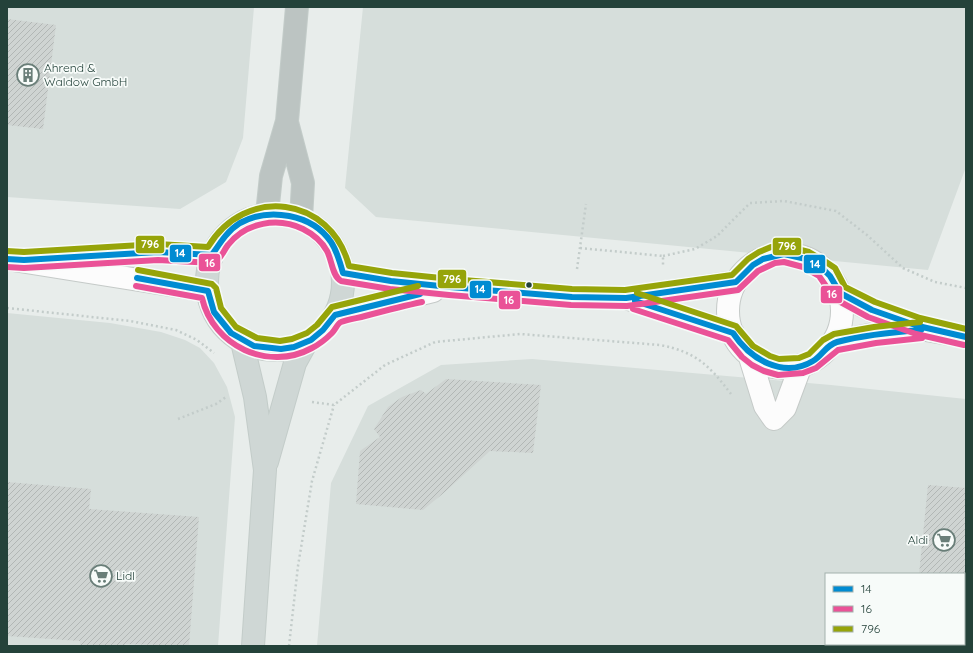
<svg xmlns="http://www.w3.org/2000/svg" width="973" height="653" font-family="Quicksand,sans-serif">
	<defs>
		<pattern id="building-hatch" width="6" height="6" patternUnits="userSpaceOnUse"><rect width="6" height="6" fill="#cfd4d2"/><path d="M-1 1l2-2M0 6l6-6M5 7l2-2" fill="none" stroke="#b2b7b5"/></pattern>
	</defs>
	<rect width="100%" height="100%" fill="#e8edeb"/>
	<path fill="#d6dedb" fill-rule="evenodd" d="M7 7H254L243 138 226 182 180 209 7 197Z
		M363 7H966V167L928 270 376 217 345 188Z
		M7 313 110 323 161 332 185 340 200 348 214 363 227 387 235 417 218 646H7Z
		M532 359 831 385 966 399V646H317L331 483 368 406 441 365ZM826 574H964V644H826Z"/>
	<path fill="url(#building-hatch)" d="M7 19 56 25 43 129 7 125Z
		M446 379 541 385 533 453 490 451 446 491 423 510 356 504 360 451 380 437 374 429 388 407 402 397 421 390 426 394Z
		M7 482 91 489 89 509 199 517 189 646 125 644V646H80V641L7 636Z
		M928 485 966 488V574H919Z"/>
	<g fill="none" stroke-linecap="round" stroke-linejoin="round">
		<g stroke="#c5cac8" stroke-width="24">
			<path id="minor" d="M728 311a57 57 0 1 1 114 0a57 57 0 1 1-114 0Z
				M65 258 158 252 212 255
				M7 259 208 291
				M343 273 391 281 450 287 572 297 626 298 736 282
				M840 294 873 311 926 330 966 337
				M629 299 733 333
				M335 315 433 291
				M832 343 869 335 919 330
				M749 354 765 406 774 419 785 408 801 365"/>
		</g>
		<g stroke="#c3ccc9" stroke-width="24">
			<path id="major" d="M207 282a68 68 0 1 1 136 0a68 68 0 1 1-136 0Z
				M242 342 255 397 265 470 253 646
				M267 462 295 363 306 343"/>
		</g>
		<g stroke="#c3ccc9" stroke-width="24">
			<path id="highway" d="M287 122 303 183 301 219
				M267 214 271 176 287 121 297 7"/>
		</g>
		<path stroke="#c3ccca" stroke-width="2.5" stroke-dasharray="2 3" stroke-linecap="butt" d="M580 248 663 256V265
			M663 256 695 249 717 236 750 203 784 201 836 211 867 235 903 268 935 282 966 288
			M577 269 586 204
			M7 308 130 321 176 330 197 340 214 353
			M312 402 334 405 385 365 435 342 520 334 660 345C696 352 709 365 731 394
			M178 419 216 404 226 397
			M289 646 298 566 312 481 334 405"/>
		<use href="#minor" stroke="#fcfcfc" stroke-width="22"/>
		<use href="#major" stroke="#cfd7d5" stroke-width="22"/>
		<use href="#highway" stroke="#bcc4c2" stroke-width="22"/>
		<g stroke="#f7fbf9" stroke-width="9">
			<path id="bus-1" d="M7 259 24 260 158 252 212 255C220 243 227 231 240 223 269 207 312 214 331 242 337 251 340 262 343 273L391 281 450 287 572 297 626 298 736 282 753 265 763 259 784 254 806 259 823 269 830 276 840 293 872 310 918 326 966 337
				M137 278 208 291 214 312 231 333 254 346 281 349 294 347 311 340 323 330 335 315 420 294
				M635 301 733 333C750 359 783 379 813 361 822 356 826 345 837 342 864 335 893 332 921 330"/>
		</g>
		<g stroke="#f7fbf9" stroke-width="9">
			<path id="bus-2" d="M7 267 24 268 158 260 213 263C221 260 223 251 228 245 246 222 278 217 303 229 313 234 322 242 327 251 332 260 332 276 341 281L390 289 449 295 571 305 627 306 738 290 758 271 775 263 784 262 803 267 819 276 835 299 868 317 916 334 964 345
				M136 286 202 298C213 346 268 372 312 348 320 344 326 339 332 333 335 330 338 323 341 322 349 319 358 318 365 316 384 311 403 306 422 302
				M633 309 728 340 742 357 752 365 764 371 778 375 803 373 816 368 838 350 876 343 922 338"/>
		</g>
		<g stroke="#f7fbf9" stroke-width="9">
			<path id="bus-3" d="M7 251 24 252 158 244 208 247C245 185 331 196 349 266L392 273 451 279 572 289 625 290 732 275 748 259 759 252 771 247 785 246 809 252 826 262 835 268 845 287 875 302 920 318 966 329
				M138 270 212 284 216 288 221 308 236 327 257 338 280 341 292 339 307 333 317 325 332 307 418 286
				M637 293 736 326 753 346 770 356 779 359 799 358 809 354 823 340 834 334 874 327 920 322"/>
		</g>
		<use href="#bus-1" stroke="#008bd2" stroke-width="6"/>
		<use href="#bus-2" stroke="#ea5297" stroke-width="6"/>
		<use href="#bus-3" stroke="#96a409" stroke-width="6"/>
	</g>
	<defs>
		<g id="building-ring" transform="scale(1.15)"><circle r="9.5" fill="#f7fbf9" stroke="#697e78" stroke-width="1.5"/><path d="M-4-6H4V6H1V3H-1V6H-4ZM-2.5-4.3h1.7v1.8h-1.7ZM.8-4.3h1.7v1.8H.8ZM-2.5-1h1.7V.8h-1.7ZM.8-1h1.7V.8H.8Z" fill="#697e78"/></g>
		<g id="supermarket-ring" transform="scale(1.15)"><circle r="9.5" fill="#f7fbf9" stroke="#697e78" stroke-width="1.5"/><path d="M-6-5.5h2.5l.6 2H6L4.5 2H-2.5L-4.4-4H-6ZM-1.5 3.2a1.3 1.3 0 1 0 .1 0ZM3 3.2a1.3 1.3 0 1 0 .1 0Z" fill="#697e78"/></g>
	</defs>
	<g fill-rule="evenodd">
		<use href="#building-ring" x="28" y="75"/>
		<use href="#supermarket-ring" x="944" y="540"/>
		<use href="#supermarket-ring" x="101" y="576"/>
	</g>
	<circle fill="#24423a" stroke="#f7fbf9" stroke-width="1.5" cx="529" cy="285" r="3.5"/>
	<g text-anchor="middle" stroke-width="3.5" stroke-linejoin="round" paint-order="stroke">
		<g font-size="12" fill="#24423a" stroke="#f7fbf9" text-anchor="start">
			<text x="44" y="72">Ahrend &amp;<tspan x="44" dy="14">Waldow GmbH</tspan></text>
			<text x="928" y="544" text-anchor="end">Aldi</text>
			<text x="116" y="580">Lidl</text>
		</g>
	</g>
	<g stroke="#f7fbf9" stroke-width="1.5">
		<rect x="135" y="235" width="30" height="19" rx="4" fill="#96a409"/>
		<rect x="772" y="237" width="30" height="19" rx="4" fill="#96a409"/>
		<rect x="169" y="244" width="23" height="19" rx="4" fill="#008bd2"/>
		<rect x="198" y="253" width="23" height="19" rx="4" fill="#ea5297"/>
		<rect x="803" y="254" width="23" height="20" rx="4" fill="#008bd2"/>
		<rect x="437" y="269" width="30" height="20" rx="4" fill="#96a409"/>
		<rect x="469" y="280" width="23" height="19" rx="4" fill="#008bd2"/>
		<rect x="820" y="285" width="23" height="19" rx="4" fill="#ea5297"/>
		<rect x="498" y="290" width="23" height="20" rx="4" fill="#ea5297"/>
	</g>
	<g font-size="11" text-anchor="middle" font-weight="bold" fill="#fff">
		<text x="150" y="248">796</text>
		<text x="787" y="250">796</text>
		<text x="180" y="257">14</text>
		<text x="210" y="267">16</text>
		<text x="815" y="268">14</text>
		<text x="452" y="283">796</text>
		<text x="480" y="293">14</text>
		<text x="832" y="298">16</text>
		<text x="509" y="304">16</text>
	</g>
	<rect width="973" height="653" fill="none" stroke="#24423a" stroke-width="16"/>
	<rect x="825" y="573" width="140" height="72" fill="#f7fbf9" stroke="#a3b1ad"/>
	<rect x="833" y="586" width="20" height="6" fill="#008bd2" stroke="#a3b1ad"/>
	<text x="861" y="593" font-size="12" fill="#24423a">14</text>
	<rect x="833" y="606" width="20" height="6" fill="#ea5297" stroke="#a3b1ad"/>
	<text x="861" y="613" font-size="12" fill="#24423a">16</text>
	<rect x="833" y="626" width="20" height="6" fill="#96a409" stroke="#a3b1ad"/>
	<text x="861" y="633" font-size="12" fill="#24423a">796</text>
</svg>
